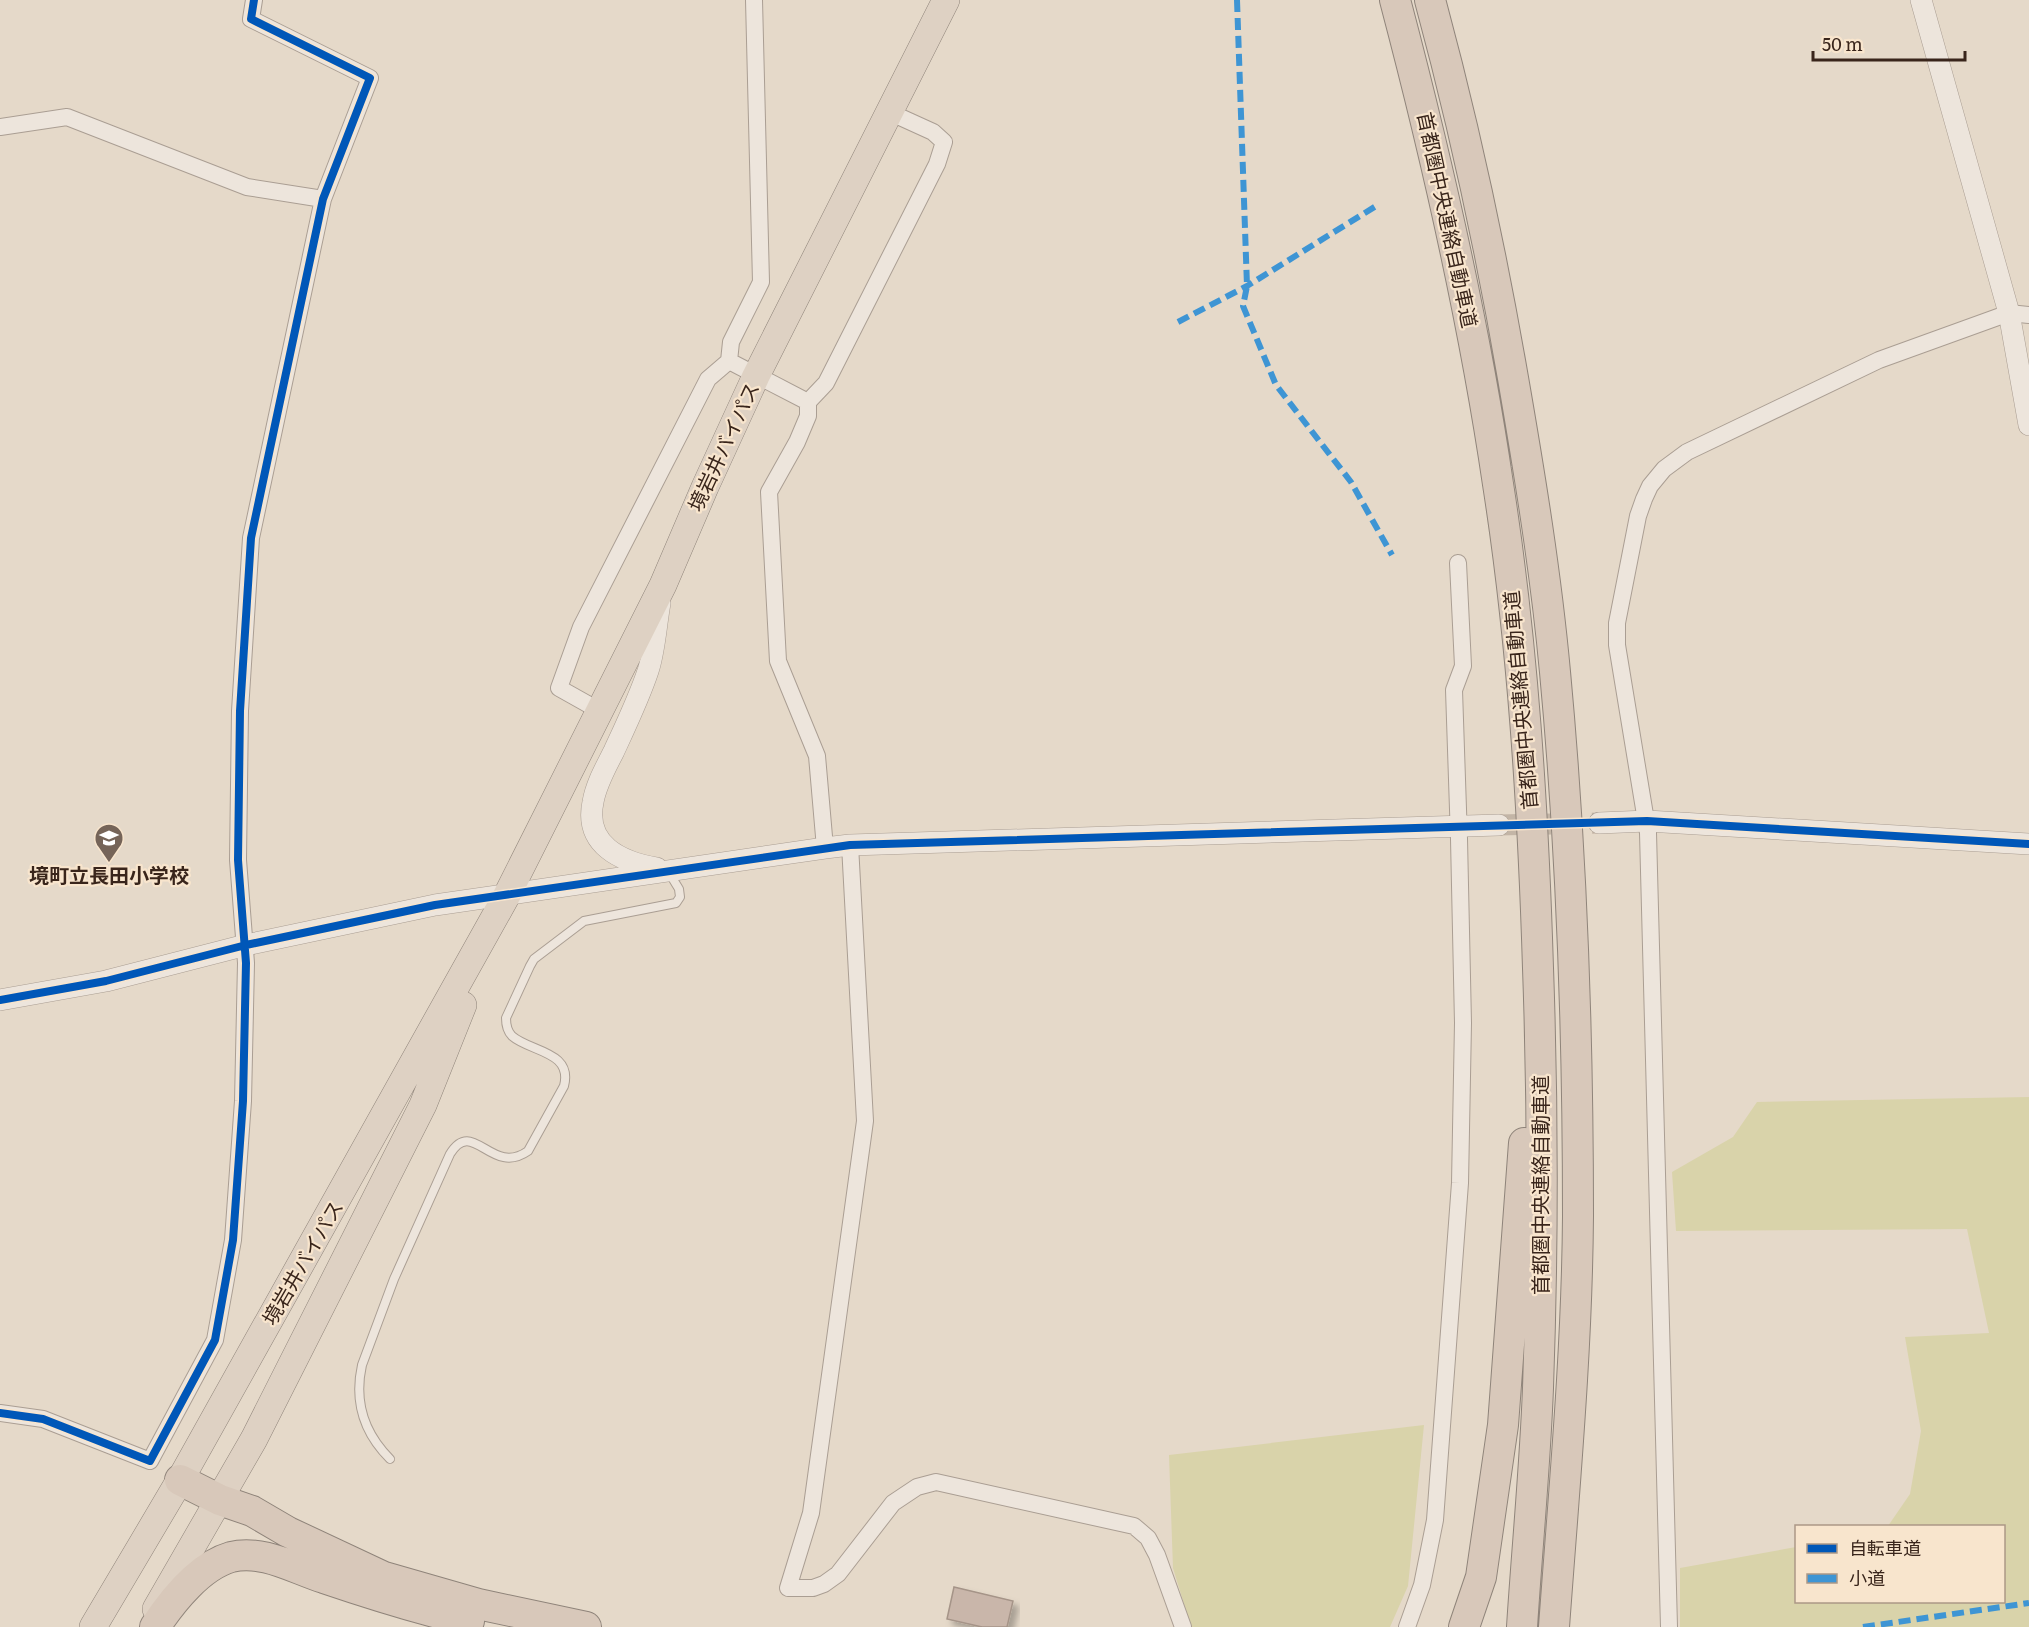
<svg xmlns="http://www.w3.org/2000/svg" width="2029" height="1627" font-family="Literata,'Noto Sans JP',serif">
	<defs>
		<filter id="shadow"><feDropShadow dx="5.5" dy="5.5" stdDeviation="3" flood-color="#0004"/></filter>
	</defs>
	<rect width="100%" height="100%" fill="#e5d9c9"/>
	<path fill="#d9d3aa" d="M2029 1097V1627H1680V1568L1796 1547V1602H2004V1526H1888L1910 1494 1921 1431 1905 1337 1989 1333 1967 1229 1676 1231 1672 1172 1733 1137 1757 1102Z
		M1424 1425 1408 1586 1390 1627H1191L1173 1568 1169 1455Z"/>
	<path fill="#c9b6aa" stroke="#a59488" stroke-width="1.5" filter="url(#shadow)" d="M954 1587 1013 1601 1007 1627H982L947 1619Z"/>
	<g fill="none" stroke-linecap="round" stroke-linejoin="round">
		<path stroke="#c3b5a6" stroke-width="21" stroke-dasharray="21 10" stroke-linecap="butt" d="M1499 825 1599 823"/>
		<g stroke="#aa9e93" stroke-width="10">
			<path id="service" d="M390 1459C364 1433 354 1401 362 1365L394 1279 450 1154C473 1116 491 1177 528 1151L564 1086C573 1051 530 1052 512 1036 507 1031 506 1024 506 1018L530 966 534 959 584 921 676 903 680 897 679 889 668 871"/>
		</g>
		<g stroke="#aa9e93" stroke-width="18">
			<path id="minor" d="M754 0 761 282 731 342 729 361 808 402V416L797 442 769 492 778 661 817 756 825 848
				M0 127 67 117 247 187 323 199
				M808 402 826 383 937 164 944 142 933 132 889 112
				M600 711 559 688 581 627 708 379 729 361
				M850 845 865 1121 811 1513 788 1588H813L824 1584 838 1574 893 1503 917 1487 936 1482 1134 1526 1148 1538 1157 1555 1183 1627
				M0 1413 43 1419 150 1461 215 1340 233 1240 243 1101 246 963 238 860 240 711 251 538 323 199 370 78 251 19 254 0
				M1407 1627 1422 1585 1435 1520 1460 1183 1463 1023 1459 839 1454 690 1463 666 1458 563
				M1669 1627 1648 833 1617 645V623L1638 516 1644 499 1650 486 1664 469 1687 452 1879 360 2009 313 2029 315"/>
		</g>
		<g stroke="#aa9e93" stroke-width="22">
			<path id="tertiary" d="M1921 0 2009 313 2029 425
				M1599 823 1647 821 2029 844
				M657 868C621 862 584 845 593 802 596 784 606 767 614 751 626 725 639 698 648 671 655 650 656 625 660 603
				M0 1000 106 981 246 945 435 905 825 848 850 845 1499 825"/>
		</g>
		<g stroke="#8f847a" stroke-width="28">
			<path id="trunk" d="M156 1609 254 1439 423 1105 463 1005
				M93 1627 180 1480 507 895 663 585 705 487 756 376 946 0"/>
		</g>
		<g stroke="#8f847a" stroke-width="32">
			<path id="motorway" d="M1395 0C1437 159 1474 321 1498 484 1523 644 1533 806 1538 968 1543 1108 1543 1248 1538 1388 1535 1468 1527 1548 1522 1627
				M1430 0C1464 125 1491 251 1513 378 1530 476 1546 574 1555 672 1572 853 1578 1034 1578 1216 1577 1353 1564 1490 1554 1627
				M180 1480 220 1500 252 1511 288 1532 384 1577 478 1604 586 1627
				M155 1627C172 1601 200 1566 231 1557 263 1549 295 1569 324 1578 371 1594 420 1609 469 1621
				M1464 1627 1481 1577 1503 1425 1524 1143"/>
		</g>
		<use href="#service" stroke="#ede5dc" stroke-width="8"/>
		<use href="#minor" stroke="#ede5dc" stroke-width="16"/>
		<use href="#tertiary" stroke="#ede5dc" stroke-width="21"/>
		<use href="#trunk" stroke="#ded1c3" stroke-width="27"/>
		<use href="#motorway" stroke="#d8c8ba" stroke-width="30"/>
		<path stroke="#3e95d4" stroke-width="6" stroke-dasharray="12 6" stroke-linecap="butt" d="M1237 0 1247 286 1243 306 1276 385 1351 482 1392 555
			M1178 322 1247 286 1376 206
			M1863 1627 2029 1603"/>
		<g stroke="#f8e5cd" stroke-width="11">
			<path id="cycleway" d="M0 1000 106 981 246 945 435 905 850 845 1647 821 2029 844
				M0 1413 43 1419 150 1461 215 1340 233 1240 243 1101 246 963 238 860 240 711 251 538 323 199 370 78 251 19 254 0"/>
		</g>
		<use href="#cycleway" stroke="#0057b8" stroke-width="8"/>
	</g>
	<defs>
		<g id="school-pin" transform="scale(1.5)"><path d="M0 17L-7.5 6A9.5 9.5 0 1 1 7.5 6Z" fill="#756458" stroke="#f8e5cd"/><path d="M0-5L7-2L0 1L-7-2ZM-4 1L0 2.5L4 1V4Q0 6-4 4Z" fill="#fff"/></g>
	</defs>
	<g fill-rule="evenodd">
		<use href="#school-pin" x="109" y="838"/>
	</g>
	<g text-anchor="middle" stroke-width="4.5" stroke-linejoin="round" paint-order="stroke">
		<g font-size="20" fill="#39251b" stroke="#f8e5cd">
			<text transform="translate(1447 220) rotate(78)" y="7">首都圏中央連絡自動車道</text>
			<text transform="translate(724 447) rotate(-65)" y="7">境岩井バイパス</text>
			<text transform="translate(1521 700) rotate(-95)" y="7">首都圏中央連絡自動車道</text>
			<text transform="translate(1541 1185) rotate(-90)" y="7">首都圏中央連絡自動車道</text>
			<text transform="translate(303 1263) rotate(-60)" y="7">境岩井バイパス</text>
		</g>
		<g font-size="20" font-weight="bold" fill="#39251b" stroke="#f8e5cd">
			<text x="109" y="883">境町立長田小学校</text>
		</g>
	</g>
	<rect x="1795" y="1525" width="210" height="78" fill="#f8e5cd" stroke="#ac9886" stroke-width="1.5"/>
	<rect x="1807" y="1544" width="30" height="9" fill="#0057b8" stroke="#ac9886" stroke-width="1.5"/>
	<text x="1849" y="1555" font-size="18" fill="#39251b">自転車道</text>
	<rect x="1807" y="1574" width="30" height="9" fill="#3e95d4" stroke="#ac9886" stroke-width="1.5"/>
	<text x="1849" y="1585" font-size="18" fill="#39251b">小道</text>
	<path d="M1813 51v9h152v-9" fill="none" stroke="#39251b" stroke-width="3"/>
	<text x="1822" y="51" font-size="18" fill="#39251b" stroke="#f8e5cd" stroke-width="4.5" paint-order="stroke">50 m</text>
</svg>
